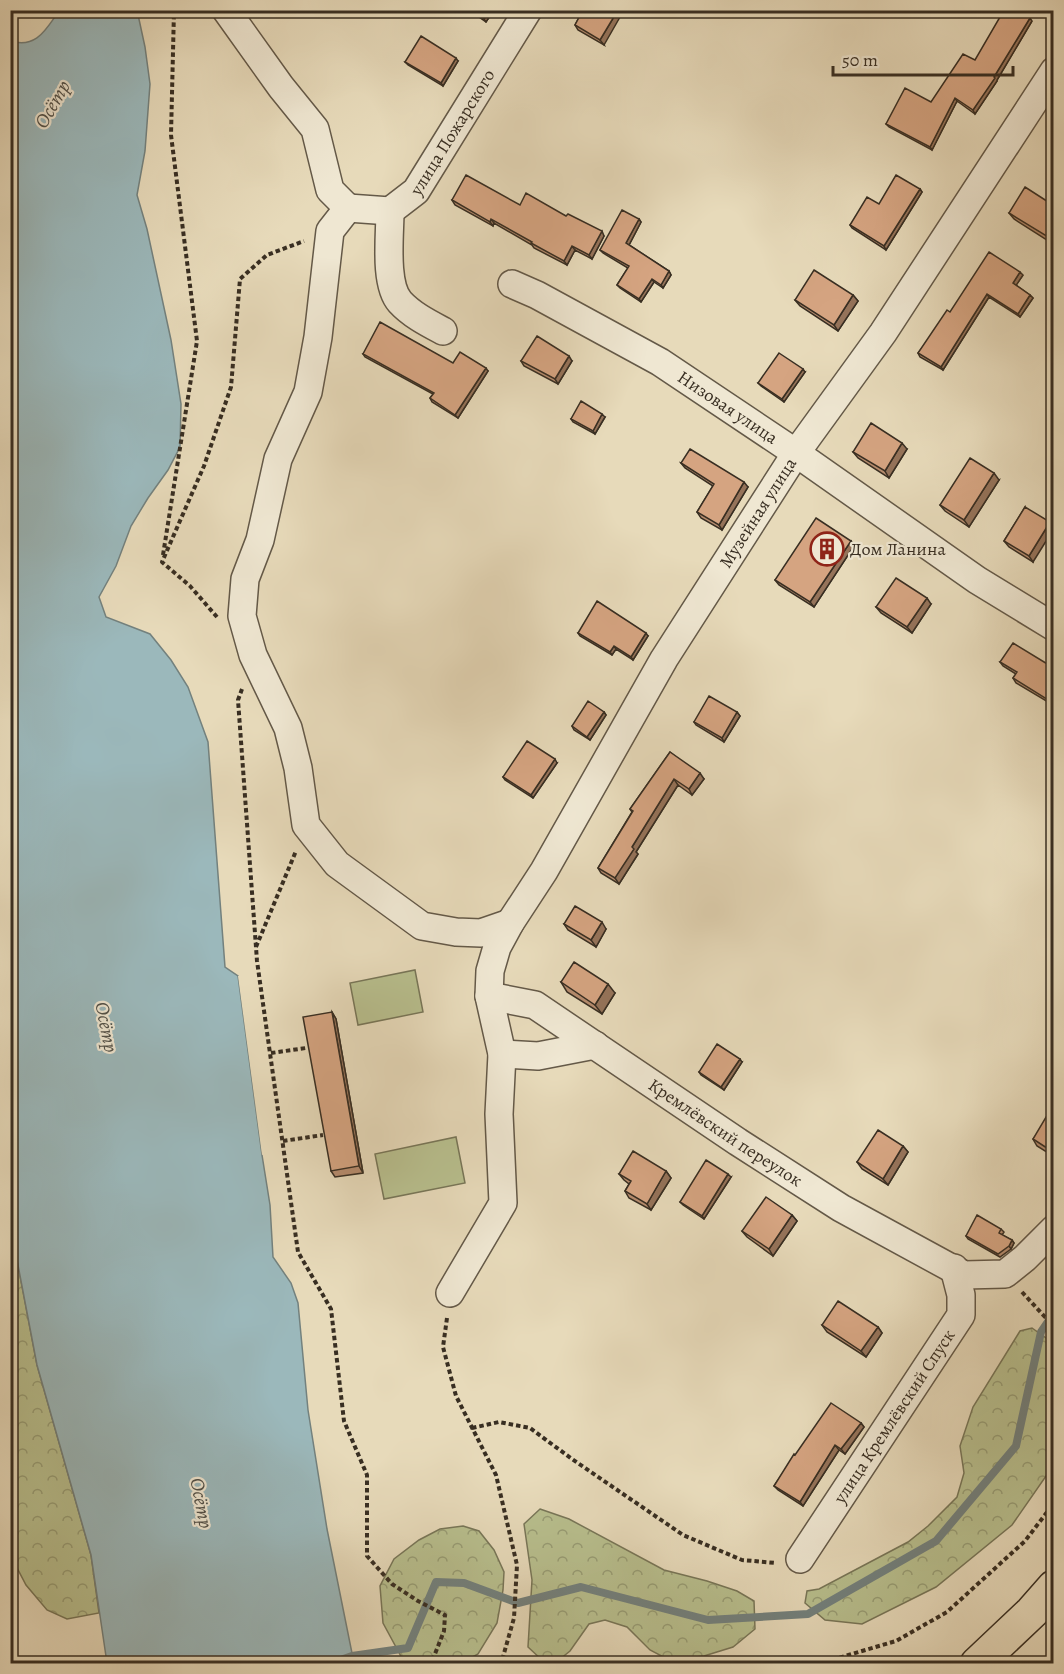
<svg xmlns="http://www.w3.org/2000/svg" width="1064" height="1674" font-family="Alegreya,serif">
	<defs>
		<pattern id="forest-crowns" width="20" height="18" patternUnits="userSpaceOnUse" patternTransform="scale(1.5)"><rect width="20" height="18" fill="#b8bf8e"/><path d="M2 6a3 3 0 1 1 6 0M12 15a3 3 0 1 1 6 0" fill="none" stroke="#979c74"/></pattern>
	</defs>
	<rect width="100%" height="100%" fill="#e7daba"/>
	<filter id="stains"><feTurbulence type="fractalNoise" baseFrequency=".00333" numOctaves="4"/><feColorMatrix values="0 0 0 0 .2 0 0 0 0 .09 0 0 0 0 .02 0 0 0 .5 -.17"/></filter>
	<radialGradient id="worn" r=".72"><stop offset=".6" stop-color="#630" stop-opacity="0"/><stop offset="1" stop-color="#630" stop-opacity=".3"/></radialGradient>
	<path fill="url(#forest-crowns)" stroke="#787658" stroke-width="1.5" d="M10 1223 37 1365 91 1555 99 1613 67 1619 47 1610 26 1585 13 1560 12 1497 10 1488Z
		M1032 1328 1053 1343V1466L1012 1525 936 1587 862 1624 825 1620 805 1603 807 1591 819 1589 908 1542 928 1526 957 1497 964 1473 960 1446 973 1407 1020 1331Z
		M540 1509 569 1519 664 1570 707 1581 737 1591 754 1601 755 1629 733 1647 704 1656 669 1660 650 1650 627 1627 605 1620 589 1624 570 1651 555 1663 542 1660 528 1647 532 1580 524 1524Z
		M463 1526 479 1531 494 1550 504 1572 503 1590 497 1623 478 1654 462 1663H408L403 1660 383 1623 380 1586 394 1559 419 1540 440 1529Z"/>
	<path fill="#b8bf8e" stroke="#787658" stroke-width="1.5" d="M415 970 423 1012 358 1025 350 983Z
		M456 1137 465 1183 384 1199 375 1154Z"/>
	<path fill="#9bb8bb" stroke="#73817e" stroke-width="1.5" d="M137 10 145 47 150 84 145 151 137 195 147 229 171 340 181 404 180 447 168 470 148 498 131 526 116 566 99 597 106 617 150 634 171 660 188 687 208 742 225 967 238 976 262 1155 270 1205 273 1257 291 1283 298 1303 308 1410 327 1529 354 1663H107L91 1555 37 1365 10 1223V41C37 49 46 29 59 11Z"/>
	<path fill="#e7daba" d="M238 976H241L265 1154 262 1155Z"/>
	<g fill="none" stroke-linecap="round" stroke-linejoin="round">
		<path stroke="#73817e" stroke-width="8" d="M329 1664 352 1656 408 1648 436 1582 464 1583 518 1603 581 1587 708 1620 808 1614 936 1541 1016 1446 1041 1332 1054 1313"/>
		<g stroke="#645948" stroke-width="30">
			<g id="minor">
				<path d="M226 10 281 87 315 129 330 190 348 208"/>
				<path d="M348 208 330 231 318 337 308 392 278 459 260 540 245 579 242 616 253 655 288 728 298 768 306 825 337 864 422 926 456 932 481 933 510 923"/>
				<path id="s1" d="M348 208 390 211 416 191 528 10"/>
				<path d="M390 211C390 235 384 284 400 302 412 315 428 323 443 331"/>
				<path id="s2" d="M512 284 537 295 660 362 796 453 977 580 1054 627"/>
				<path id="s3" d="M489 996 535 1005 738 1142 841 1208 964 1275 1005 1274 1025 1258 1054 1229"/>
				<path d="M502 1054 538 1056 595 1045"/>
				<path id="s4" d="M450 1293 503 1203 499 1114 502 1054 489 996 490 971 497 947 510 923 544 871 664 659 796 453 883 333 1054 71"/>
				<path id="s5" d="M800 1559 961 1315V1295L954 1268"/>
			</g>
		</g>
		<g stroke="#382e22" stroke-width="36">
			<path id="major" d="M977 1664 1032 1612 1054 1587"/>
		</g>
		<path stroke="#382e22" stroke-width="4" stroke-dasharray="4.5 3" stroke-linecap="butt" d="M163 555 197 341 171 135 174 10
			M217 617 190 586 162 562 204 466 231 387 240 279 267 255 304 241
			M242 689 238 700 257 961 298 1252 331 1309 344 1421 367 1475V1556L392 1584 418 1601 445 1615 444 1631 431 1664
			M256 947 296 851
			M271 1053 306 1048
			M283 1141 323 1135
			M1022 1292 1045 1317 1054 1322
			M447 1318 443 1347 456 1396 496 1475 517 1565 514 1618 501 1664
			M472 1428 499 1422 530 1428 572 1459 683 1535 742 1560 776 1563
			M818 1664 896 1641 947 1612 1025 1541 1054 1503"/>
		<use href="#minor" stroke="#efe7d2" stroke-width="27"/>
		<use href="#major" stroke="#e7daba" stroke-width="33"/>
	</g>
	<path fill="#b78d6f" stroke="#382e22" stroke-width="1.5" d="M469 10H494L486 22Z
		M583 10 604 45 578 30 575 25Z
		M1032 21 997 80V81L975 114 957 101 932 150 889 127 886 124 931 102 975 60Z
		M458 61 443 86 408 65 405 62Z
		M920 189 922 192 886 250 852 228 850 225 879 204Z
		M452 200 520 205 566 216 604 236 592 259 575 250 567 265 534 248 532 245 494 223 493 226 455 205Z
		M1053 205V244L1014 219 1009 213Z
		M639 219 641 222 629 245 669 271 671 275 663 288 654 282 641 302 620 288 617 285 628 268 603 253 600 250Z
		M1023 275 1016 285 1030 295 1033 298 1020 317 989 297 943 370 920 357 918 353 950 312Z
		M853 295 858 301 838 331 800 306 795 300Z
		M363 354 453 363 488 371 458 418 432 402 430 398 433 394 365 357Z
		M521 361H572L558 384 524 366Z
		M805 372 784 402 761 386 758 383Z
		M605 417 595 434 573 422 571 419Z
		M907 449 889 478 858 458 853 452Z
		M681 463 748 487 722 530 701 518 697 512 713 486 685 468Z
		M999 480 969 527 945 511 940 505Z
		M1025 507 1033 562 1009 547 1004 541Z
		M851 541 854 546 814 607 779 585 775 580Z
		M931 604 912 633 881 613 876 607Z
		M578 633 648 636 633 660 616 649 612 655 580 636Z
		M1000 662 1051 668 1053 670V705L1016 683 1013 678 1016 674 1003 666Z
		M604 712 606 715 590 740 574 730 572 726Z
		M737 712 740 716 724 742 696 725 694 722Z
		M670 752 704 779 692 795 678 785 636 852 638 854 619 884 601 873 598 868 632 812 630 809Z
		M557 763 533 798 505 780 503 777Z
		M564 924 606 929 596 947 568 930Z
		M561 982 615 993 602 1014 567 992Z
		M332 1012 336 1019 363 1173 335 1177 331 1171Z
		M742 1062 724 1090 701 1075 699 1072Z
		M1053 1115V1156L1037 1146 1033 1139Z
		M903 1146 908 1152 888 1185 862 1169 857 1162Z
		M666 1171 671 1178 651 1210 629 1198 625 1191 629 1184 624 1180 619 1174Z
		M731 1177 704 1219 683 1205 680 1202Z
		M792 1215 797 1221 773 1256 747 1237 742 1231Z
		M1001 1229 1004 1232 1002 1235 1012 1240 1014 1243 1011 1249 1000 1257 968 1239 966 1236Z
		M822 1325 878 1327 882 1333 866 1357 827 1332Z
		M861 1423 864 1427 845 1454 839 1450 803 1506 778 1490 774 1486 795 1455Z"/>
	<path fill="#95735a" stroke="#382e22" stroke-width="1.5" d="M490 10H494L486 22 484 19Z
		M618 10H624L604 45 600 40Z
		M1030 18 1032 21 997 80V81L975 114 973 110 994 77Z
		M456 58 458 61 443 86 441 83Z
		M955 98 957 101 932 150 930 147Z
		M920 189 922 192 886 250 884 246Z
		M491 219 494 223 493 226 490 222Z
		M639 219 641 222 628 247 626 243Z
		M602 231 604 236 592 259 589 255Z
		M572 246 575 250 567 265 564 261Z
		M669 271 671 275 663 288 661 285Z
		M1020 272 1023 275 1015 287 1013 283Z
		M652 279 654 282 641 302 639 299Z
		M987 294 989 297 943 370 941 367Z
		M853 295 858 301 838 331 834 325Z
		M1030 295 1033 298 1020 317 1018 314Z
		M569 356 572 361 558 384 555 379Z
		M486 368 488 371 458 418 455 415Z
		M803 369 805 372 784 402 782 399Z
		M602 414 605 417 595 434 593 431Z
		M902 443 907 449 889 478 885 471Z
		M994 473 999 480 969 527 964 520Z
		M744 482 748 487 722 530 719 525Z
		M1050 522 1053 528V530L1033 562 1029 556Z
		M851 541 854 546 814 607 810 602Z
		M927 598 931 604 912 633 907 627Z
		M646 633 648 636 633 660 631 657Z
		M614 646 616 649 612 655 610 652Z
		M604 712 606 715 590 740 587 737Z
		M737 712 740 716 724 742 722 738Z
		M555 759 557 763 533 798 531 795Z
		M700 773 704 779 692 795 689 789Z
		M674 779 678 785 636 852 638 854 619 884 615 878 632 847Z
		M602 922 606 929 596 947 591 940Z
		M608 984 615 993 602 1014 595 1005Z
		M332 1012 336 1019 363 1173 359 1166Z
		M740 1059 742 1062 724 1090 721 1087Z
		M903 1146 908 1152 888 1185 883 1179Z
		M666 1171 671 1178 651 1210 647 1204Z
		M728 1174 731 1177 704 1219 702 1216Z
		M792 1215 797 1221 773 1256 769 1249Z
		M1012 1240 1014 1243 1011 1249 1009 1246Z
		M878 1327 882 1333 866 1357 861 1351Z
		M861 1423 864 1427 845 1454 841 1449Z
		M835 1445 839 1450 803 1506 800 1502Z"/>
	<path fill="#d5a481" stroke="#382e22" stroke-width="1.5" d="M471 10H490L484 19Z
		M583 10H618L600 40 575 25Z
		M1004 10H1018L1030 18 994 77 995 78 973 110 955 98 930 147 886 124 905 88 931 102 963 54 975 60Z
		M421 36 456 58 441 83 405 62Z
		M466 175 520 205 526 193 566 216 568 214 602 231 589 255 572 246 564 261 531 243 532 242 491 219 490 222 452 200Z
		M896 175 920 189 884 246 850 225 867 197 879 204Z
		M1025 187 1053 205V240L1009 213Z
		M622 210 639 219 626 243 669 271 661 285 652 279 639 299 617 285 629 266 600 250Z
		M989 252 1020 272 1013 283 1030 295 1018 314 987 294 941 367 918 353 947 310 950 312Z
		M814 270 853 295 834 325 795 300Z
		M380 322 453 363 460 352 486 368 455 415 430 398 434 393 363 354Z
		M537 336 569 356 555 379 521 361Z
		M779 353 803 369 782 399 758 383Z
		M581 401 602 414 593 431 571 419Z
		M871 423 902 443 885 471 853 452Z
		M690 449 744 482 719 525 697 512 714 484 681 463Z
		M970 458 994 473 964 520 940 505Z
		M1025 507 1050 522 1029 556 1004 541Z
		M816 518 851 541 810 602 775 580Z
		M896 578 927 598 907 627 876 607Z
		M597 601 646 633 631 657 614 646 610 652 578 633Z
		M1013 643 1049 665 1048 666 1053 670V703L1013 678 1017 672 1000 662Z
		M709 696 737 712 722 738 694 722Z
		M588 701 604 712 587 737 572 726Z
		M527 741 555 759 531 795 503 777Z
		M670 752 700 773 689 789 674 779 632 847 634 849 615 878 598 868 633 811 630 809Z
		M575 906 602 922 591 940 564 924Z
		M574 962 608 984 595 1005 561 982Z
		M332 1012 359 1166 331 1171 303 1017Z
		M717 1044 740 1059 721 1087 699 1072Z
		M1049 1112 1053 1115V1152L1033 1139Z
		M878 1130 903 1146 883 1179 857 1162Z
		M633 1151 666 1171 647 1204 625 1191 631 1181 619 1174Z
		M706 1160 728 1174 702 1216 680 1202Z
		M766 1197 792 1215 769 1249 742 1231Z
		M977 1215 1001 1229 999 1233 1012 1240 1009 1246 998 1254 966 1236Z
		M838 1301 878 1327 861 1351 822 1325Z
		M831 1403 861 1423 841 1449 835 1445 800 1502 774 1486 794 1454 795 1455Z"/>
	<defs>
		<g id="building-ring" transform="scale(1.725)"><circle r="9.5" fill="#efe7d2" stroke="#8f2418" stroke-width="1.5"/><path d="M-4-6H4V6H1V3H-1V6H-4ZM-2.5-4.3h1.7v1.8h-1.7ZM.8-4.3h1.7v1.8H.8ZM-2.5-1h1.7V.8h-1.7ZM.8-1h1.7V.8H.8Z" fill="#8f2418"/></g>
	</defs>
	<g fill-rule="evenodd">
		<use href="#building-ring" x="827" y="549"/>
	</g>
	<g text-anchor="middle" stroke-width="4.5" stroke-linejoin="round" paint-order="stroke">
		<g font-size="18" fill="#382e22" stroke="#efe7d2">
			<text dy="6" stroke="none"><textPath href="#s1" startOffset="144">улица Пожарского</textPath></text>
			<text dy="6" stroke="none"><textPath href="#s2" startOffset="249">Низовая улица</textPath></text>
			<text dy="6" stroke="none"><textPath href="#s4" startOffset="870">Музейная улица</textPath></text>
			<text dy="6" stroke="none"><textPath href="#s3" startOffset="276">Кремлёвский переулок</textPath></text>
			<text dy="6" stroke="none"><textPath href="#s5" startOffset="171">улица Кремлёвский Спуск</textPath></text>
		</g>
		<g font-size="18" fill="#382e22" stroke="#efe7d2" text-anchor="start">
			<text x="850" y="555">Дом Ланина</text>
		</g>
		<g font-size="20" font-style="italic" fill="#515048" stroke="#efe7d2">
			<text transform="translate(52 104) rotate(-60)" y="7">Осётр</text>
			<text transform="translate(107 1027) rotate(79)" y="7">Осётр</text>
			<text transform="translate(202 1503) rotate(79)" y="7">Осётр</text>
		</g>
	</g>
	<rect width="1064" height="1674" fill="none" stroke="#e7daba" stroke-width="36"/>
	<rect x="12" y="12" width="1040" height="1650" fill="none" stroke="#382e22" stroke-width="3"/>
	<rect x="18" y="18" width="1028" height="1638" fill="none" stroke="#382e22" stroke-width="1.5"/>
	<path d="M833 66v9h180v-9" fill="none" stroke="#382e22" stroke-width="3"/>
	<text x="842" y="66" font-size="18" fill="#382e22" stroke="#efe7d2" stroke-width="4.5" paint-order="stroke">50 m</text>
	<rect width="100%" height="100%" filter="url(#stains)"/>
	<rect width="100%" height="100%" fill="url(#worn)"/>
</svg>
